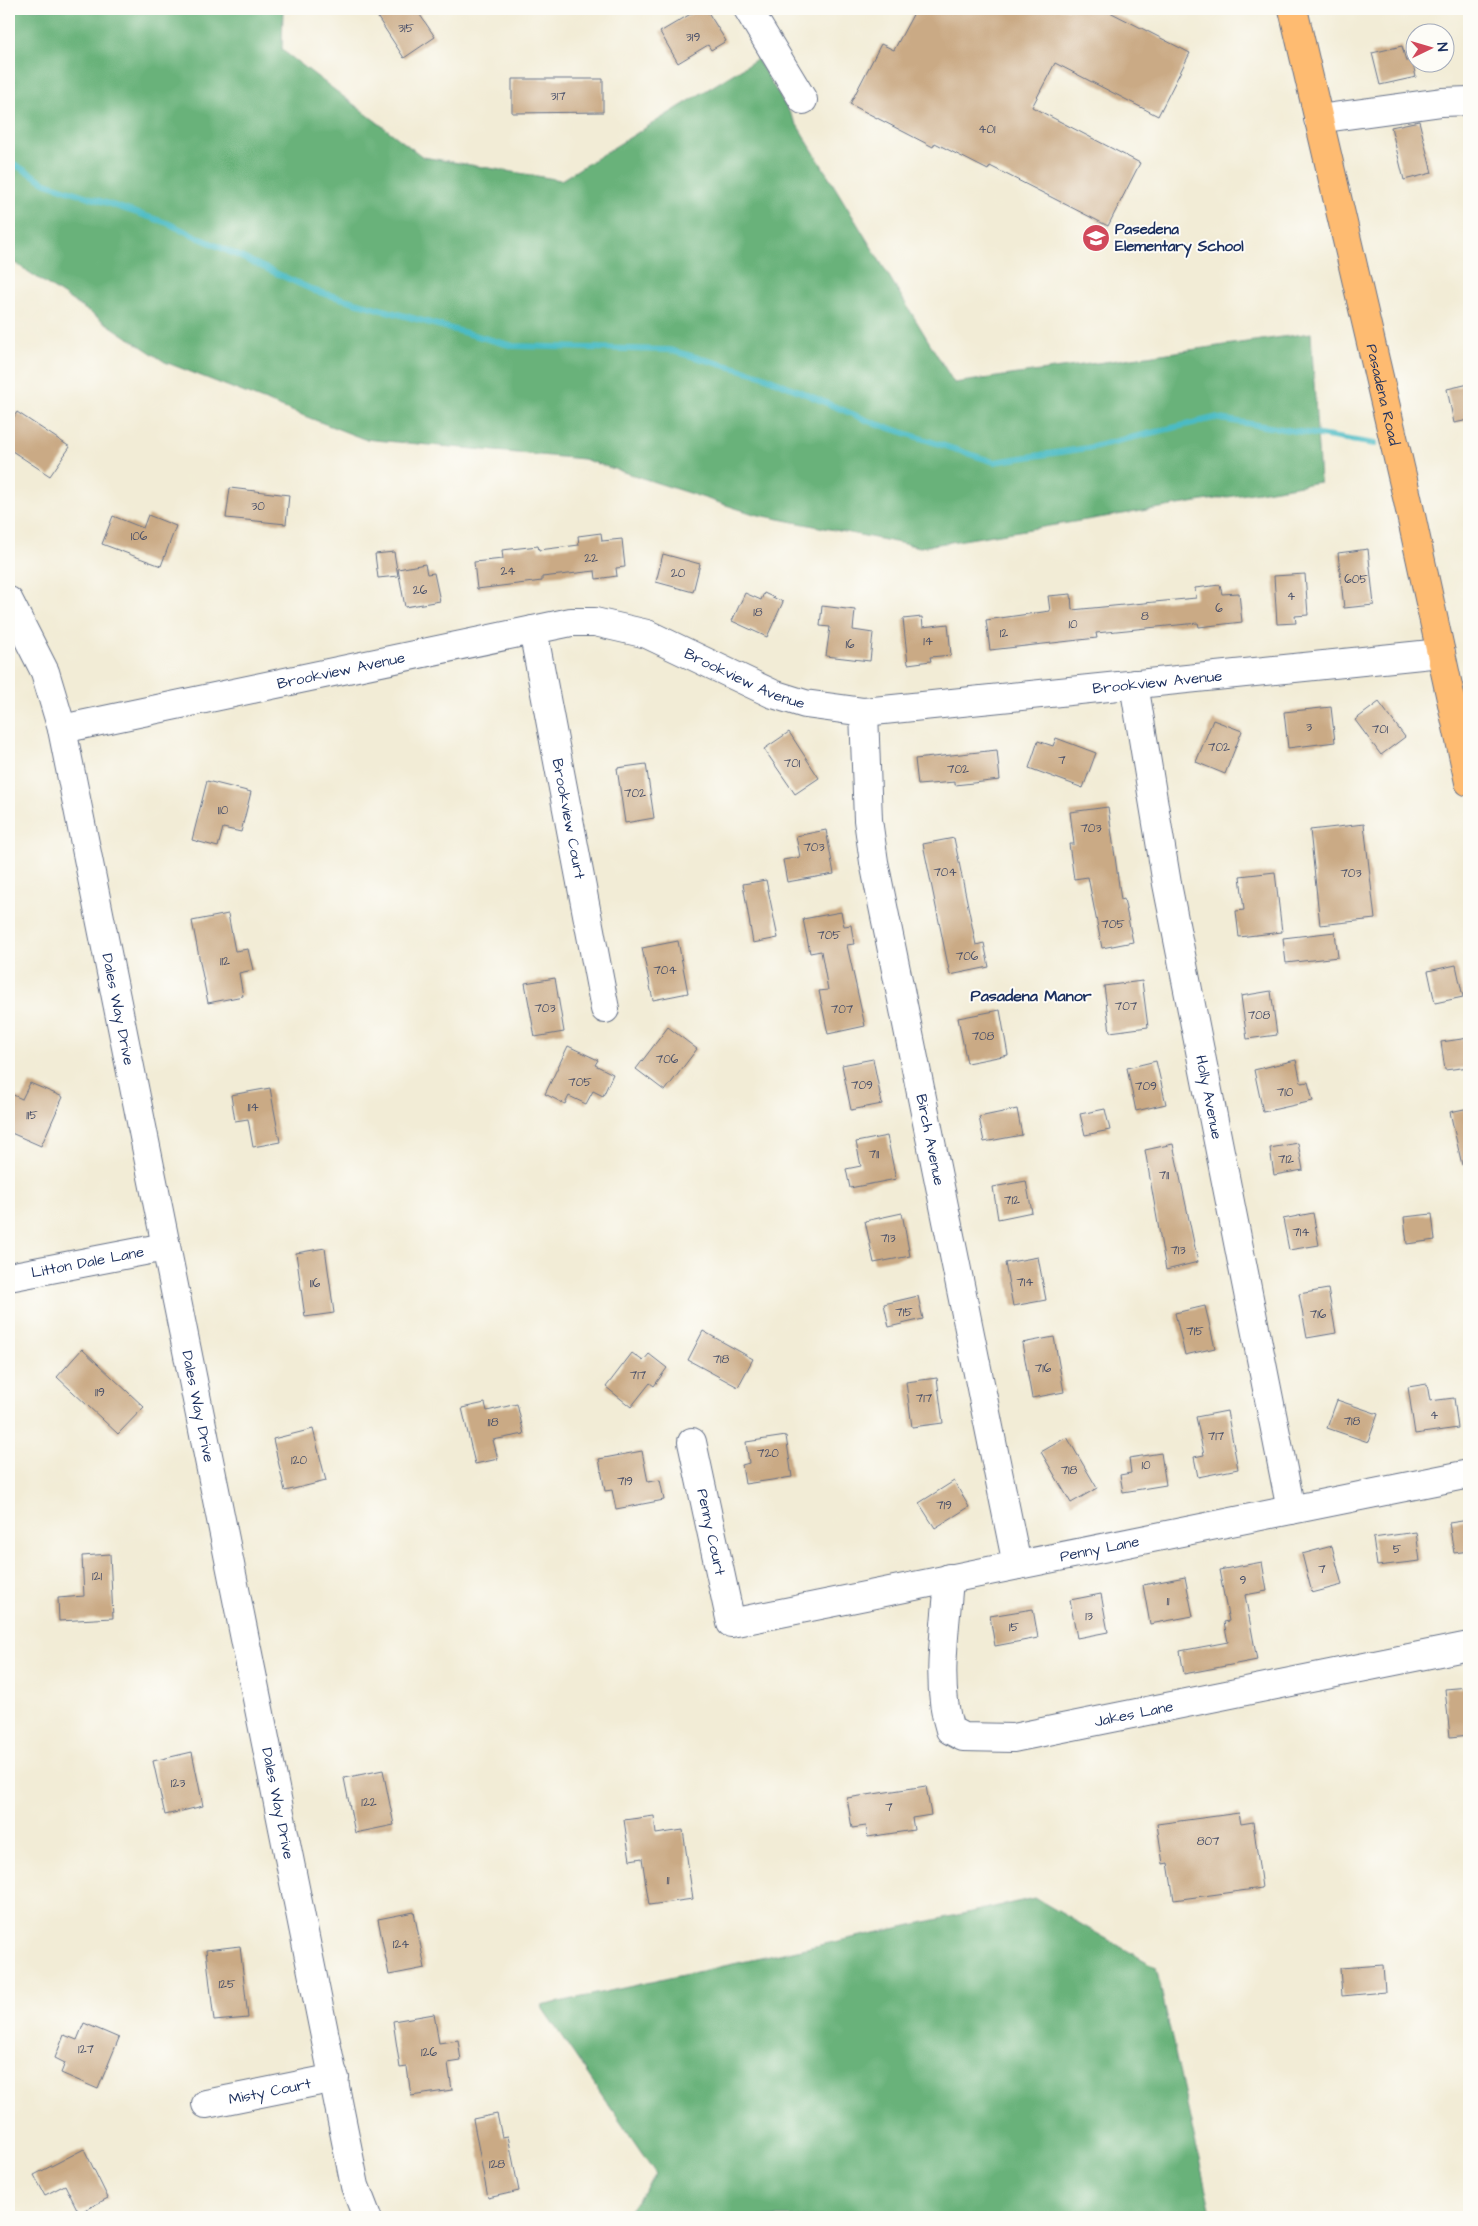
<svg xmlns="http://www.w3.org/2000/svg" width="1478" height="2226" font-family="'Architects Daughter',sans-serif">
	<rect width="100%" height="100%" fill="#fdfcf7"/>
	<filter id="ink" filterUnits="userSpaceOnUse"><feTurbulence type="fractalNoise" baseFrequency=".02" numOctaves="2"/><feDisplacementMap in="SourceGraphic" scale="10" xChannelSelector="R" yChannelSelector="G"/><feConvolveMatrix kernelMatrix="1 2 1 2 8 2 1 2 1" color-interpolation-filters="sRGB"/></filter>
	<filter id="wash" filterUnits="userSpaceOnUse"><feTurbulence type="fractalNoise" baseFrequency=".0096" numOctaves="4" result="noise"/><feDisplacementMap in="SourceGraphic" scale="20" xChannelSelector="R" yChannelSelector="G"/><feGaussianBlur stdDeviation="1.12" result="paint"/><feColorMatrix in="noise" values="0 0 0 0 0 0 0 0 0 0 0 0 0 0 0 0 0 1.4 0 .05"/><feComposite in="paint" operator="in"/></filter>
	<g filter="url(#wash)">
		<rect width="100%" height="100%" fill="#f2ecd6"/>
		<path fill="#69b27a" stroke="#42706c" d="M9 9H283L282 50 423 157 561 180 757 59 954 383 1311 333 1320 482 920 547 754 514 583 459 364 439 165 362 9 259Z
			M1035 1898 1156 1967 1212 2217H625L656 2174 541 2006Z"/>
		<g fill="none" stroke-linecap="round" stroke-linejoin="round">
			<path stroke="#4cbbc4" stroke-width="6" d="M9 161 46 183 167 223 315 291 513 346 669 350 761 375 871 422 994 462 1088 448 1214 418 1375 444"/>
		</g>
		<g id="blocks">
			<path fill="#caaa85" d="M391 9H416L435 37 404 58 378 18Z
				M699 9H706L726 41 711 50 708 45 678 63 660 32Z
				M916 9H1104L1190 53 1158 116 1055 63 1032 107 1140 163 1108 226 990 166 988 170 935 143 933 147 850 104 881 44 894 50Z
				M1402 46 1406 61 1412 60 1416 77 1380 85 1372 53Z
				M512 79H603V112L512 113Z
				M1419 121 1432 173 1404 180 1391 127Z
				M1469 384V420L1454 423 1447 389Z
				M17 412 70 447 50 476 9 449V424Z
				M230 488 289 495 286 524 226 518Z
				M148 515 176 526 161 566 102 544 113 516 143 528Z
				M601 533 602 541 622 539 625 567 616 568 617 576 596 579 595 571 542 577V581L477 589 474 562 503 559 502 550 538 546 539 550 579 545 578 536Z
				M1368 549 1374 605 1344 608 1338 553Z
				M394 552 398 576 378 578 375 554Z
				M663 554 700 564 693 592 656 582Z
				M425 564 427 574 434 573 440 601 405 607 398 569Z
				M1305 574 1308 615 1295 616 1296 623 1277 624 1274 576Z
				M1220 585 1222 594 1239 593 1242 622 1199 627 1198 623 1096 633 1097 638 990 650 986 620 1050 611 1048 596 1071 594 1072 610 1196 598 1195 588Z
				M745 593 761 600 764 593 783 602 767 637 732 621Z
				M822 606 855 610 853 630 873 633 870 661 826 656 830 627 820 626Z
				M922 617 923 627 948 624 951 655 930 657 931 661 908 664 903 619Z
				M1379 702 1405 737 1381 755 1355 720Z
				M1331 707 1335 742 1288 748 1284 712Z
				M1213 720 1242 731 1225 774 1196 762Z
				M789 732 819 778 795 794 764 749Z
				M1056 738 1096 753 1083 788 1029 768 1038 741 1053 746Z
				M997 750 1000 780 955 785V782L918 785 915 759Z
				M646 764 654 818 625 823 617 768Z
				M207 781 251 792 241 832 223 828 218 847 192 840Z
				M1108 807 1121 900 1124 899 1133 942 1102 948 1088 877 1074 879 1069 844H1074L1070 812Z
				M1364 824 1375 919 1320 925 1310 830Z
				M826 830 834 874 787 882 783 860 800 857 796 836Z
				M954 838 976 945 984 943 989 967 950 975 923 844Z
				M1275 872 1282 932 1239 937 1236 911 1244 910 1240 876Z
				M766 880 778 938 753 943 743 884Z
				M841 912 844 926 851 925 854 944 847 945 865 1026 828 1034 819 991 828 990 821 951 810 953 803 919Z
				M228 914 235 951 248 949 253 970 239 973 243 996 208 1003 192 921Z
				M1335 932 1338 957 1286 963 1283 938Z
				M678 941 688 993 653 1000 642 948Z
				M1456 965 1463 997 1435 1003 1428 971Z
				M555 978 564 1032 535 1037 525 983Z
				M1142 981 1148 1027 1110 1032 1104 986Z
				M1271 991 1277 1035 1247 1039 1241 996Z
				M1000 1010 1008 1055 967 1063 958 1018Z
				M668 1027 697 1049 665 1091 636 1069Z
				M1469 1038V1067L1445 1070 1441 1042Z
				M568 1046 598 1060 595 1065 613 1074 603 1096 593 1091 586 1104 569 1096 565 1104 545 1094Z
				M873 1059 882 1104 851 1110 842 1065Z
				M1296 1060 1301 1083 1308 1082 1313 1101 1263 1112 1254 1070Z
				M1156 1061 1166 1104 1136 1111 1127 1068Z
				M30 1083 63 1097 41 1146 9 1132V1093L22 1099Z
				M270 1088 280 1142 253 1147 248 1119 235 1121 231 1095Z
				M1469 1108V1164L1462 1165 1450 1112Z
				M1017 1109 1022 1135 984 1142 979 1117Z
				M1105 1109 1110 1130 1085 1135 1080 1114Z
				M887 1136 896 1179 850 1188 846 1169 861 1166 856 1142Z
				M1298 1143 1303 1170 1274 1175 1270 1148Z
				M1173 1144 1198 1262 1166 1270 1145 1150Z
				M1026 1181 1032 1212 998 1219 993 1187Z
				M902 1213 910 1256 874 1263 865 1221Z
				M1313 1213 1319 1245 1289 1250 1283 1219Z
				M1432 1214 1435 1240 1407 1244 1404 1217Z
				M325 1248 334 1313 305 1317 296 1253Z
				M1038 1257 1046 1300 1013 1306 1005 1263Z
				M1328 1289 1336 1333 1307 1338 1299 1294Z
				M918 1296 923 1319 889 1327 884 1304Z
				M1205 1306 1215 1348 1185 1355 1175 1313Z
				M703 1331 753 1359 738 1387 688 1360Z
				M1054 1337 1064 1392 1032 1398 1022 1343Z
				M82 1349 144 1407 118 1434 57 1377Z
				M632 1353 643 1361 649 1354 667 1368 654 1386 650 1383 631 1407 606 1387Z
				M937 1378 943 1423 912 1427 906 1382Z
				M1427 1384 1430 1401 1454 1398 1458 1428 1415 1434 1408 1387Z
				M1337 1400 1378 1414 1368 1442 1327 1428Z
				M485 1403 487 1411 517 1404 524 1434 493 1440 498 1459 475 1464 462 1408Z
				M1227 1411 1238 1469 1198 1477 1194 1457 1204 1455 1196 1417Z
				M313 1429 326 1481 285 1491 273 1439Z
				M786 1436 792 1477 745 1484 742 1465 749 1463 746 1442Z
				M1067 1437 1097 1488 1071 1503 1041 1452Z
				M642 1451 648 1482 660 1480 664 1500 616 1509 612 1490 605 1491 599 1459Z
				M1161 1453 1166 1485 1123 1492 1120 1475 1131 1473 1129 1458Z
				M954 1481 969 1507 935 1528 919 1503Z
				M1469 1520V1551L1454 1553 1449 1523Z
				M1416 1532 1420 1561 1377 1566 1373 1538Z
				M1332 1546 1342 1585 1312 1593 1302 1554Z
				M110 1554 113 1618 59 1621 58 1598 84 1596 82 1556Z
				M1262 1562 1267 1591 1245 1595 1257 1660 1184 1674 1180 1651 1228 1642 1224 1622 1229 1621 1219 1570Z
				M1185 1577 1193 1616 1150 1624 1143 1585Z
				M1101 1594 1108 1632 1077 1638 1070 1600Z
				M1033 1609 1038 1638 995 1646 990 1616Z
				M1469 1687V1735L1450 1737 1445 1689Z
				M192 1752 203 1806 165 1815 153 1761Z
				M383 1770 394 1825 355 1833 344 1778Z
				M926 1786 931 1815 912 1818 914 1830 868 1837 866 1826 852 1828 847 1798Z
				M1239 1813 1241 1824 1253 1822 1262 1888 1174 1900 1168 1863 1163 1864 1157 1824Z
				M654 1816 656 1834 683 1830 693 1899 649 1905 642 1858 630 1860 624 1820Z
				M414 1912 425 1968 389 1975 378 1919Z
				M240 1946 248 2018 214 2021 206 1950Z
				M1383 1965 1385 1992 1342 1996 1340 1968Z
				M434 2014 439 2043 458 2040 461 2061 448 2063 452 2090 411 2096 407 2067 400 2068 393 2021Z
				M84 2023 119 2038 98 2089 61 2073 65 2063 55 2058 64 2035 77 2040Z
				M497 2114 502 2137 508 2136 519 2191 488 2198 473 2119Z
				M84 2149 108 2198 79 2213 65 2185 45 2195 34 2175Z"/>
		</g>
	</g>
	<g filter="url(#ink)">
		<use href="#blocks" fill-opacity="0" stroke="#667188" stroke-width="1"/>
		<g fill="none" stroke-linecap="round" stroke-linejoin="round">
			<g stroke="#667188" stroke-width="30">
				<g id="minor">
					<path d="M748 9 803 100"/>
					<path d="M1318 119 1442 102 1469 101"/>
					<path id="s1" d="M9 601 45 672 62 729 355 2186 367 2217"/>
					<path id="s2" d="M533 630 605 1009"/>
					<path id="s3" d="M1134 684 1167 884 1291 1510"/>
					<path id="s4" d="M864 712 868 820 874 862 1017 1565"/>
					<path id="s5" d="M62 729 571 622H595L647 634 773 694 805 704 864 712 1441 653"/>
					<path id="s6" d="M9 1277 165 1247"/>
					<path id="s7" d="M692 1442 731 1623 1469 1474"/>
					<path id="s8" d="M949 1578C946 1627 935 1683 950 1730L963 1737 1013 1738 1469 1646"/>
					<path id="s9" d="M206 2104 335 2078"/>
				</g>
			</g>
			<g stroke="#667188" stroke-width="30">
				<g id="major">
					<path id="s10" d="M1293 9 1407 497 1469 782"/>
				</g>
			</g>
			<use href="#minor" stroke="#fff" stroke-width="28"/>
			<use href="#major" stroke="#febb71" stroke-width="28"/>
		</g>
	</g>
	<defs>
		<g id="school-disc" transform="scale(1.4375)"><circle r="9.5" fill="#d1495b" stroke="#fdfcf7"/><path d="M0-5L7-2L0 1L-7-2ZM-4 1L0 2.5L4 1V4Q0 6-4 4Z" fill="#fff"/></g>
	</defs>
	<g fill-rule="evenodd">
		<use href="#school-disc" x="1096" y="238"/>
	</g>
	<g text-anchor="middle" stroke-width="4" stroke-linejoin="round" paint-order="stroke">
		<g font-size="12" fill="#474e68">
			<text x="406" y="32">315</text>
			<text x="693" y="41">319</text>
			<text x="558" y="100">317</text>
			<text x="987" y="133">401</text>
			<text x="258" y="510">30</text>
			<text x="139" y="540">106</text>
			<text x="591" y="562">22</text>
			<text x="508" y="575">24</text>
			<text x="678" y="577">20</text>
			<text x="1356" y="583">605</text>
			<text x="420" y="594">26</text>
			<text x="1291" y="600">4</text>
			<text x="1219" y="612">6</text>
			<text x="758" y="616">18</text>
			<text x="1145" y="620">8</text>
			<text x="1073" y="628">10</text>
			<text x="1004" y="637">12</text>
			<text x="928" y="645">14</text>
			<text x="850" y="648">16</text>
			<text x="1309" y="731">3</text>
			<text x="1380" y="733">701</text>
			<text x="1219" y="751">702</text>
			<text x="1062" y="764">7</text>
			<text x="792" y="767">701</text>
			<text x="958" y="773">702</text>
			<text x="635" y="797">702</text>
			<text x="223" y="814">110</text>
			<text x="1091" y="832">703</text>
			<text x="814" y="851">703</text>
			<text x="945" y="876">704</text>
			<text x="1351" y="877">703</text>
			<text x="1113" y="928">705</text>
			<text x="829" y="939">705</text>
			<text x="967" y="960">706</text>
			<text x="225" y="965">112</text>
			<text x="665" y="974">704</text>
			<text x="1126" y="1010">707</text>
			<text x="545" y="1012">703</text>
			<text x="842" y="1013">707</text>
			<text x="1259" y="1019">708</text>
			<text x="983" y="1040">708</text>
			<text x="667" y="1063">706</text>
			<text x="580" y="1086">705</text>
			<text x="862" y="1089">709</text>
			<text x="1146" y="1090">709</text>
			<text x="1285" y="1096">710</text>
			<text x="253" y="1111">114</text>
			<text x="32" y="1119">115</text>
			<text x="874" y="1158">711</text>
			<text x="1286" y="1163">712</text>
			<text x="1164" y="1179">711</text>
			<text x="1012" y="1204">712</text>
			<text x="1301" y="1236">714</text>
			<text x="888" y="1242">713</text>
			<text x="1178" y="1254">713</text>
			<text x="1025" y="1286">714</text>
			<text x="315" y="1287">116</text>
			<text x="904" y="1316">715</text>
			<text x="1318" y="1318">716</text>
			<text x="1195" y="1335">715</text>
			<text x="721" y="1363">718</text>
			<text x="1043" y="1372">716</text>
			<text x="638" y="1379">717</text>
			<text x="100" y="1396">119</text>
			<text x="924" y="1402">717</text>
			<text x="1434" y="1419">4</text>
			<text x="1352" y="1425">718</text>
			<text x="493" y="1426">118</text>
			<text x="1216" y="1440">717</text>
			<text x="768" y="1457">720</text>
			<text x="299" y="1464">120</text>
			<text x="1146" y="1469">10</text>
			<text x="1069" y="1474">718</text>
			<text x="625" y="1485">719</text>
			<text x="944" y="1509">719</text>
			<text x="1397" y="1553">5</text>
			<text x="1322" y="1573">7</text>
			<text x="97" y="1580">121</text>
			<text x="1243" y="1584">9</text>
			<text x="1168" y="1605">11</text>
			<text x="1089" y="1620">13</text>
			<text x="1014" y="1631">15</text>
			<text x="178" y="1787">123</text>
			<text x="369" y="1806">122</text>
			<text x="889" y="1811">7</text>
			<text x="1208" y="1845">807</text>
			<text x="668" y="1884">11</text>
			<text x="401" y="1948">124</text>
			<text x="227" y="1988">125</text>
			<text x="86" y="2053">127</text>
			<text x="429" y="2056">126</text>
			<text x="497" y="2168">128</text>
		</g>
		<g font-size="15" font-weight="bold" fill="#1b2f5e" stroke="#fdfcf7" text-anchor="start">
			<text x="1115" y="234">Pasedena<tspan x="1115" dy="17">Elementary School</tspan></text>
		</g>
		<g font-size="15" fill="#1b2f5e" stroke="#fdfcf7">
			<text dy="5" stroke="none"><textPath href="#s10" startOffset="396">Pasadena Road</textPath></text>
			<text dy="5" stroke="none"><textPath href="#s5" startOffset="285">Brookview Avenue</textPath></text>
			<text dy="5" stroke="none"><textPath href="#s5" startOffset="705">Brookview Avenue</textPath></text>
			<text dy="5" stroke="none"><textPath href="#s5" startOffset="1125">Brookview Avenue</textPath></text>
			<text dy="5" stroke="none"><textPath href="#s2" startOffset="192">Brookview Court</textPath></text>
			<text dy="5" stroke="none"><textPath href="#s1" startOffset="425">Dales Way Drive</textPath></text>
			<text dy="5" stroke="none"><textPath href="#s3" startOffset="420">Holly Avenue</textPath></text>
			<text dy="5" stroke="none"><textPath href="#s4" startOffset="434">Birch Avenue</textPath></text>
			<text dy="5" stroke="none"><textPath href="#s6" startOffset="80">Litton Dale Lane</textPath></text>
			<text dy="5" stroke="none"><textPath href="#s1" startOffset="830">Dales Way Drive</textPath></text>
			<text dy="5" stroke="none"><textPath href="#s7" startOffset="92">Penny Court</textPath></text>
			<text dy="5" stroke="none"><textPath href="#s7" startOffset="561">Penny Lane</textPath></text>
			<text dy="5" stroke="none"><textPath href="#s8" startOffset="341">Jakes Lane</textPath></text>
			<text dy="5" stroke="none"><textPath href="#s1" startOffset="1235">Dales Way Drive</textPath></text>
			<text dy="5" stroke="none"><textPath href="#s9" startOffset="65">Misty Court</textPath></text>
		</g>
		<g font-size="16" font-weight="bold" fill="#1b2f5e" stroke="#fdfcf7">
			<text x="1031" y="1001">Pasadena Manor</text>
		</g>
	</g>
	<rect width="1478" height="2226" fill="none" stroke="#fdfcf7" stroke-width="30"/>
	<g transform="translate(1430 48) rotate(85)"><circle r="24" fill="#fdfcf7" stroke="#a3aaba"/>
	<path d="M0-4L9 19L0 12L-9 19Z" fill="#d1495b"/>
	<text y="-8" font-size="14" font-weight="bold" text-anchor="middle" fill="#1b2f5e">N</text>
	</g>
</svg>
